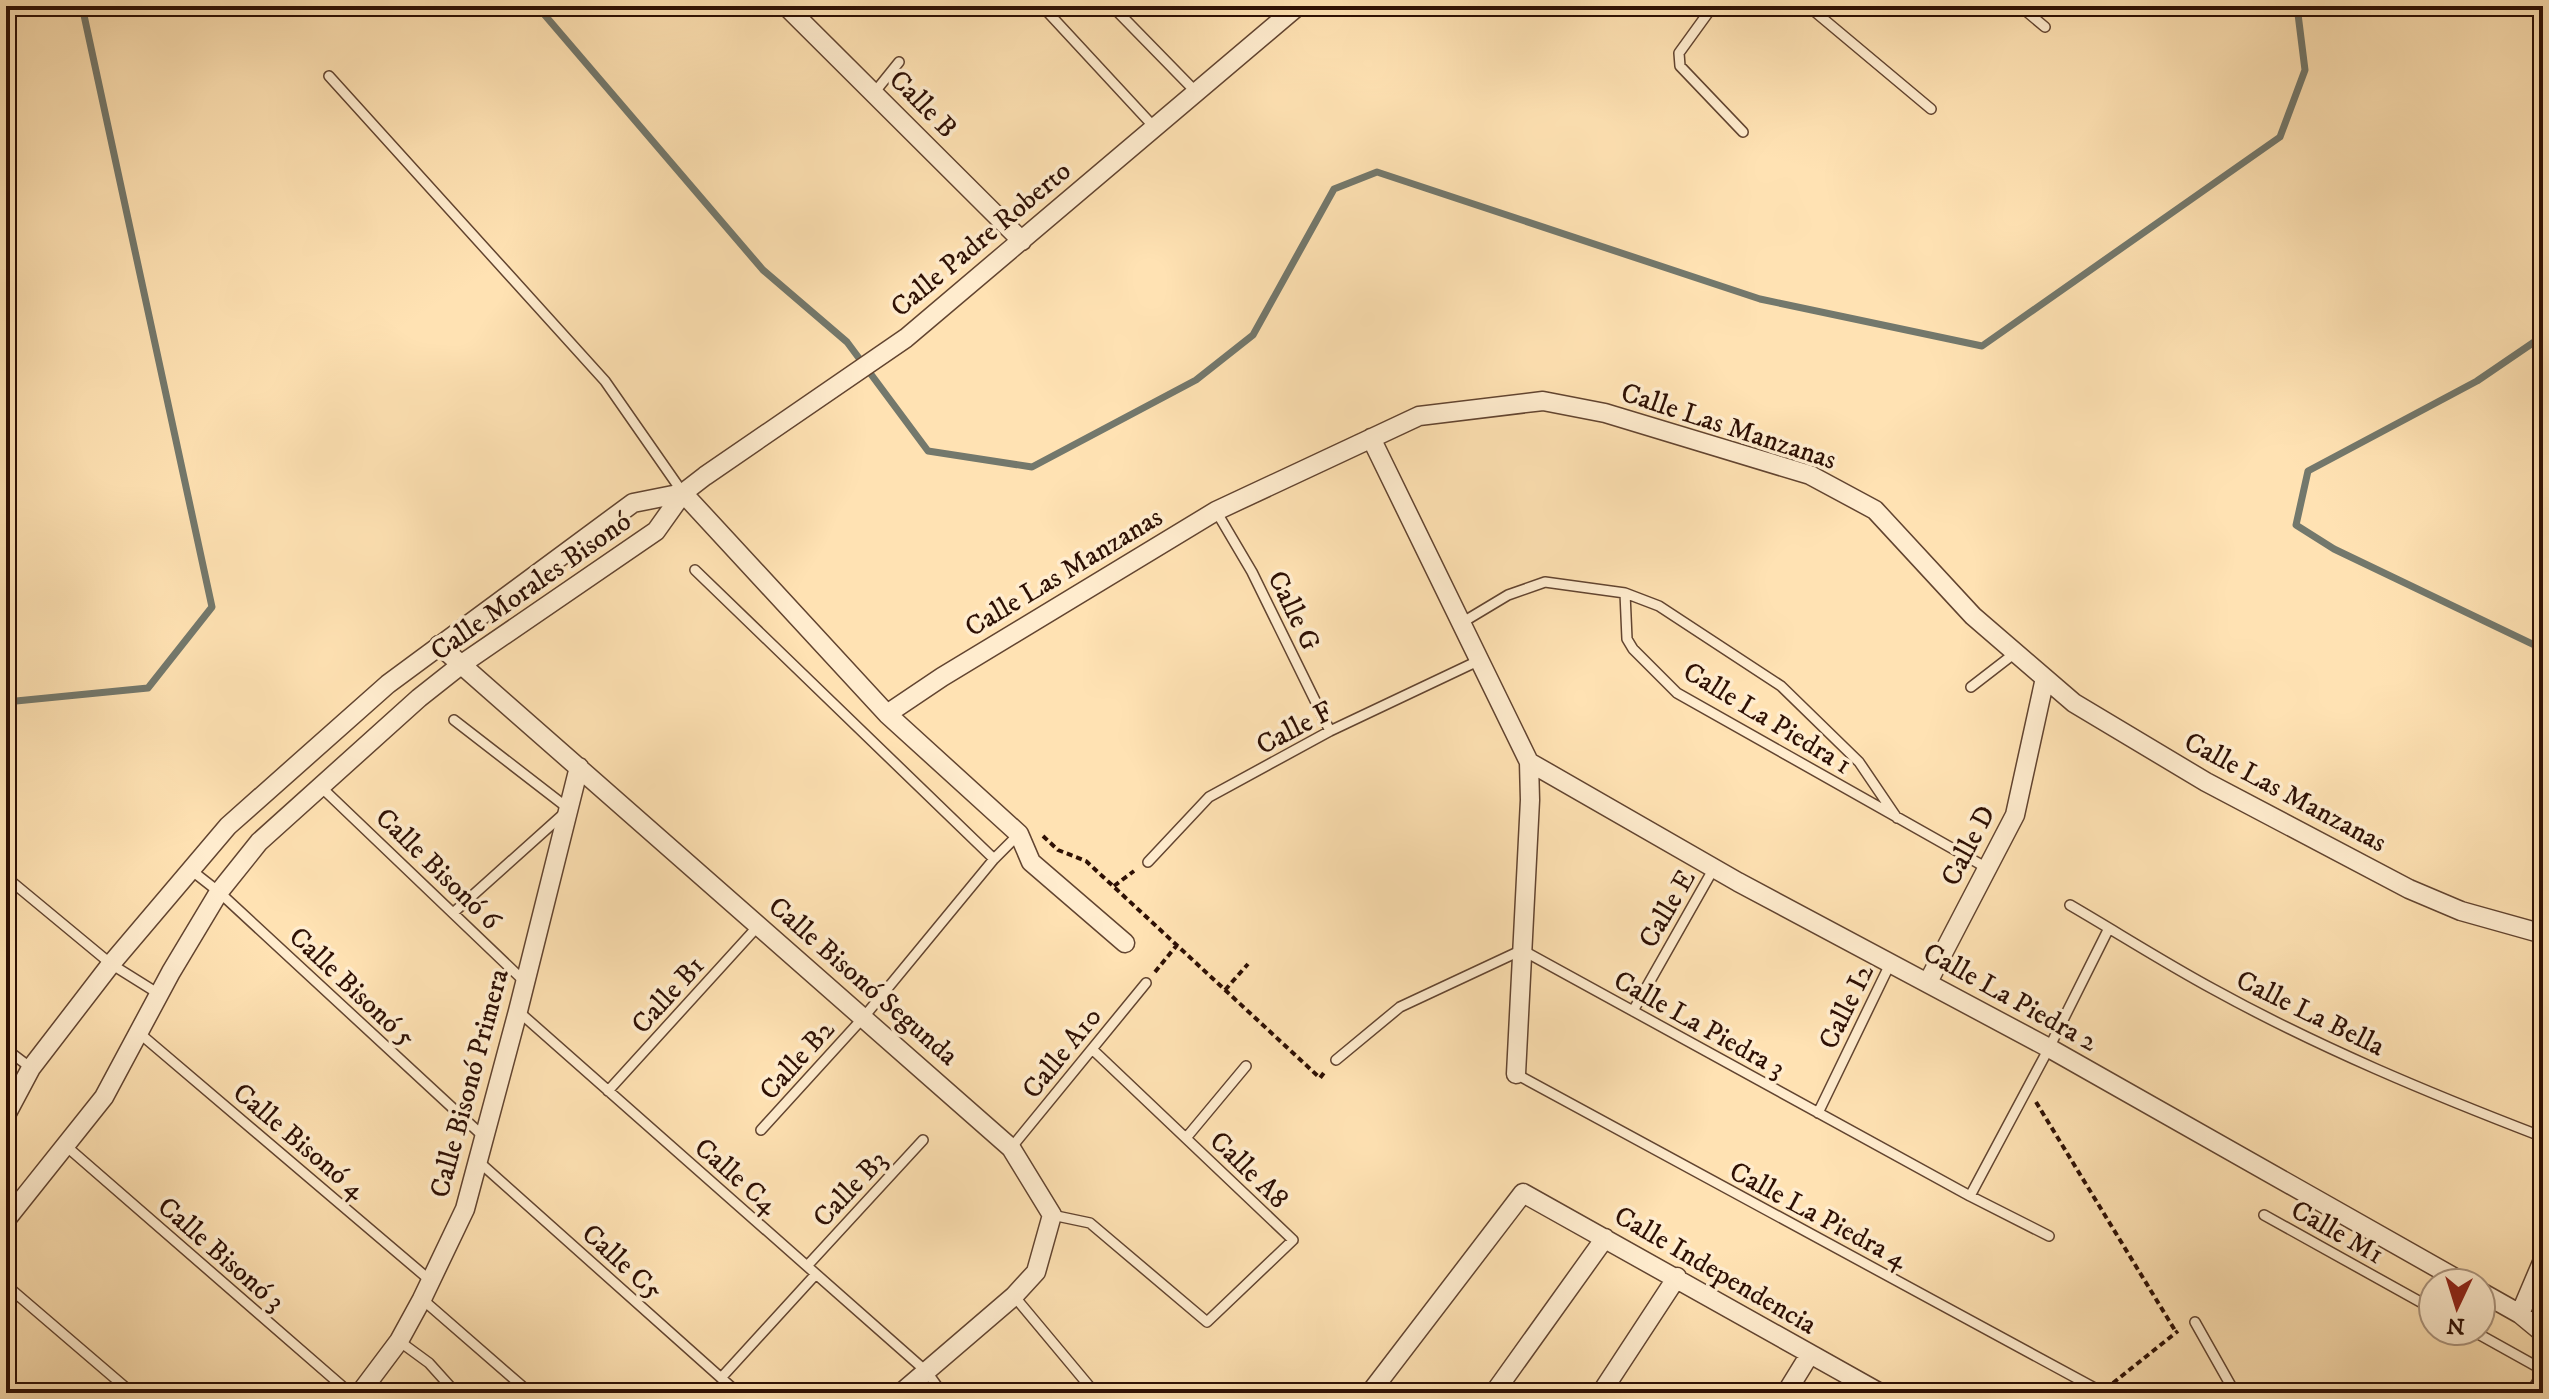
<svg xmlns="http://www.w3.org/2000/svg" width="2549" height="1399" font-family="'IM FELL DW Pica',serif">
	<rect width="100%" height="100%" fill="#ffe2b3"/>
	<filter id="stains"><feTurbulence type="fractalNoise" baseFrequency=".0025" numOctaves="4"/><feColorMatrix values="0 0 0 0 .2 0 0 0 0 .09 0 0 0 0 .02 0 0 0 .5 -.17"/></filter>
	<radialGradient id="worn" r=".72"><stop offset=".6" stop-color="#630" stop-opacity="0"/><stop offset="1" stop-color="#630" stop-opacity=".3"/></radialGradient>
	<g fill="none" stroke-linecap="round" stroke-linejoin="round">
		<path stroke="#73786c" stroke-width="7" d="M537 6 763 270 847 342 928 451 1032 467 1196 380 1253 335 1334 189 1377 172 1760 299 1982 346 2280 137 2305 70 2297 6
			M2543 336 2477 381 2308 471 2296 525 2334 549 2543 649
			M6 698 16 701 148 688 212 607 82 6"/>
		<g stroke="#624430" stroke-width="12">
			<path id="service" d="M1042 6 1155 128
				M1112 6 1196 92
				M1713 6 1679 53 1680 66 1743 132
				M1808 6 1931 109
				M2020 6 2045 27
				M329 76 605 381 683 493
				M874 93 899 62
				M1216 511 1252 572 1330 731
				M695 570 994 859
				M1625 593 1627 639 1633 649 1677 693 1987 868
				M1463 622 1508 595 1545 582 1625 593 1659 606 1781 686 1859 762 1897 818
				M1971 687 2015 653
				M321 787 525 982
				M1148 862 1209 797 1330 731 1480 660
				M191 870 219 892 484 1137
				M6 877 111 964 159 994
				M2070 905C2118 933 2165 963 2213 989 2318 1047 2431 1094 2543 1137
				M453 913 569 809 454 720
				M518 1011 927 1372 942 1393
				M1633 1011 1714 868
				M138 1032 432 1282
				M6 1049 31 1068
				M1336 1060 1400 1007 1522 950 1970 1196 2049 1236
				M1516 1074 2102 1392
				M608 1091 759 925
				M1818 1113 1891 962
				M761 1130 863 1018 994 859 1019 834
				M1186 1138 1246 1066
				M66 1146 350 1393
				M1011 1148 1146 983
				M478 1161 738 1393
				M1970 1196 2049 1048 2109 928
				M1052 1215 1090 1223 1207 1322 1293 1240 1092 1049
				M2264 1215 2433 1309
				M807 1266 923 1140
				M6 1285 132 1393
				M1014 1296 1095 1393
				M422 1299 530 1393
				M2195 1322 2235 1393
				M2473 1331 2543 1370
				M399 1341 429 1363 456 1393
				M721 1378 816 1274
				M2530 1393 2543 1373"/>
		</g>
		<g stroke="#624430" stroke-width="21">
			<path id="minor" d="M786 6 1022 241
				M1371 438 1529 762 1530 800 1516 1074
				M683 493 887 714 1019 834 1031 862 1125 943
				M439 645 1011 1148 1052 1215 1036 1272 1014 1296 901 1393
				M887 714 942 677 1216 511 1419 416 1543 401 1605 413 1810 475 1875 510 1973 616 2074 703 2206 782 2409 889 2461 911 2543 934
				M1529 762 1738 882 2049 1048 2464 1283
				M1928 982 2015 815 2045 678
				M6 1115 31 1068 111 964 228 826 388 684 614 517 633 503 683 493
				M6 1220 104 1097 171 972 219 892 259 842 419 698 462 664 656 531 683 493 705 476 906 338 1298 6
				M2481 1292 2520 1314 2543 1333
				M2520 1314 2543 1260
				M360 1393 399 1341 422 1299 465 1209 518 1011 579 767
				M1370 1393 1523 1193 1880 1393
				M1494 1393 1605 1238
				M1601 1393 1677 1277
				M1786 1393 1810 1354"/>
		</g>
		<path stroke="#2e1004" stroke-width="4" stroke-dasharray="6 4" stroke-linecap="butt" d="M1043 836 1058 850 1086 861 1320 1078 1326 1070
			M1114 886 1134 871
			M1155 972 1177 945
			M1225 990 1248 964
			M2036 1102 2176 1332
			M2113 1383 2178 1331"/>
		<use href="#service" stroke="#ffecce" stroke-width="9"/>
		<use href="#minor" stroke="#ffecce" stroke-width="18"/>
	</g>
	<g text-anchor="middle" stroke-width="7" stroke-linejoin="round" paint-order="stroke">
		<g font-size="28" fill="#2e1004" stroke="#ffecce">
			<text transform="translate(924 103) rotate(45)" y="10">Calle B</text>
			<text transform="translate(980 238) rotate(-40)" y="10">Calle Padre Roberto</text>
			<text transform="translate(1729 425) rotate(18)" y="10">Calle Las Manzanas</text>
			<text transform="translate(1063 571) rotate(-31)" y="10">Calle Las Manzanas</text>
			<text transform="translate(530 585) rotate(-35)" y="10">Calle Morales Bisonó</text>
			<text transform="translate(1295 610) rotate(64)" y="10">Calle G</text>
			<text transform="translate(1768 717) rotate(31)" y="10">Calle La Piedra 1</text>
			<text transform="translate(1294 727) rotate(-28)" y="10">Calle F</text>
			<text transform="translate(2286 791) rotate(28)" y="10">Calle Las Manzanas</text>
			<text transform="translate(1967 845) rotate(-63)" y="10">Calle D</text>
			<text transform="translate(439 868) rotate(44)" y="10">Calle Bisonó 6</text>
			<text transform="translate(1666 908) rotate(-60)" y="10">Calle E</text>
			<text transform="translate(864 980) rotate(41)" y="10">Calle Bisonó Segunda</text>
			<text transform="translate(353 986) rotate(43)" y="10">Calle Bisonó 5</text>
			<text transform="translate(667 994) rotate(-48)" y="10">Calle B1</text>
			<text transform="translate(2011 996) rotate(29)" y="10">Calle La Piedra 2</text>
			<text transform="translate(1845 1006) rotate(-64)" y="10">Calle I2</text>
			<text transform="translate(2311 1012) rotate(26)" y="10">Calle La Bella</text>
			<text transform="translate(1700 1023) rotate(29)" y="10">Calle La Piedra 3</text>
			<text transform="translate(1061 1052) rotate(-51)" y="10">Calle A10</text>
			<text transform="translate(796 1059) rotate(-48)" y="10">Calle B2</text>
			<text transform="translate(468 1083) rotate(-75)" y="10">Calle Bisonó Primera</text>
			<text transform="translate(300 1140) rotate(40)" y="10">Calle Bisonó 4</text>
			<text transform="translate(1250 1169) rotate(44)" y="10">Calle A8</text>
			<text transform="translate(737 1175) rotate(41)" y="10">Calle C4</text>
			<text transform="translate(849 1188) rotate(-47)" y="10">Calle B3</text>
			<text transform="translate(1819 1214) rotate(28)" y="10">Calle La Piedra 4</text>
			<text transform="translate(2338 1231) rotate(29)" y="10">Calle M1</text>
			<text transform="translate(222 1253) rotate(41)" y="10">Calle Bisonó 3</text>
			<text transform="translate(623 1261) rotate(42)" y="10">Calle C5</text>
			<text transform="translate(1716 1269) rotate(30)" y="10">Calle Independencia</text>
		</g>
	</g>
	<rect width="2549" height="1399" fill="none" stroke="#ffe2b3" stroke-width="32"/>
	<rect x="8" y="8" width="2533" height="1383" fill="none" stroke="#2e1004" stroke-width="4"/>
	<rect x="16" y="16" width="2517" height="1367" fill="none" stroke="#2e1004" stroke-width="2"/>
	<g transform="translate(2457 1307) rotate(184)"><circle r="38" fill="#ffecce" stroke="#ab947d" stroke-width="2"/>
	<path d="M0-6L14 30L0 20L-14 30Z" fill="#8f2418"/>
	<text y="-12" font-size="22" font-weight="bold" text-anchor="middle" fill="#2e1004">N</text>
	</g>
	<rect width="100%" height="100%" filter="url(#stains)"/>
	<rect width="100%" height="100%" fill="url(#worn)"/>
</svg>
